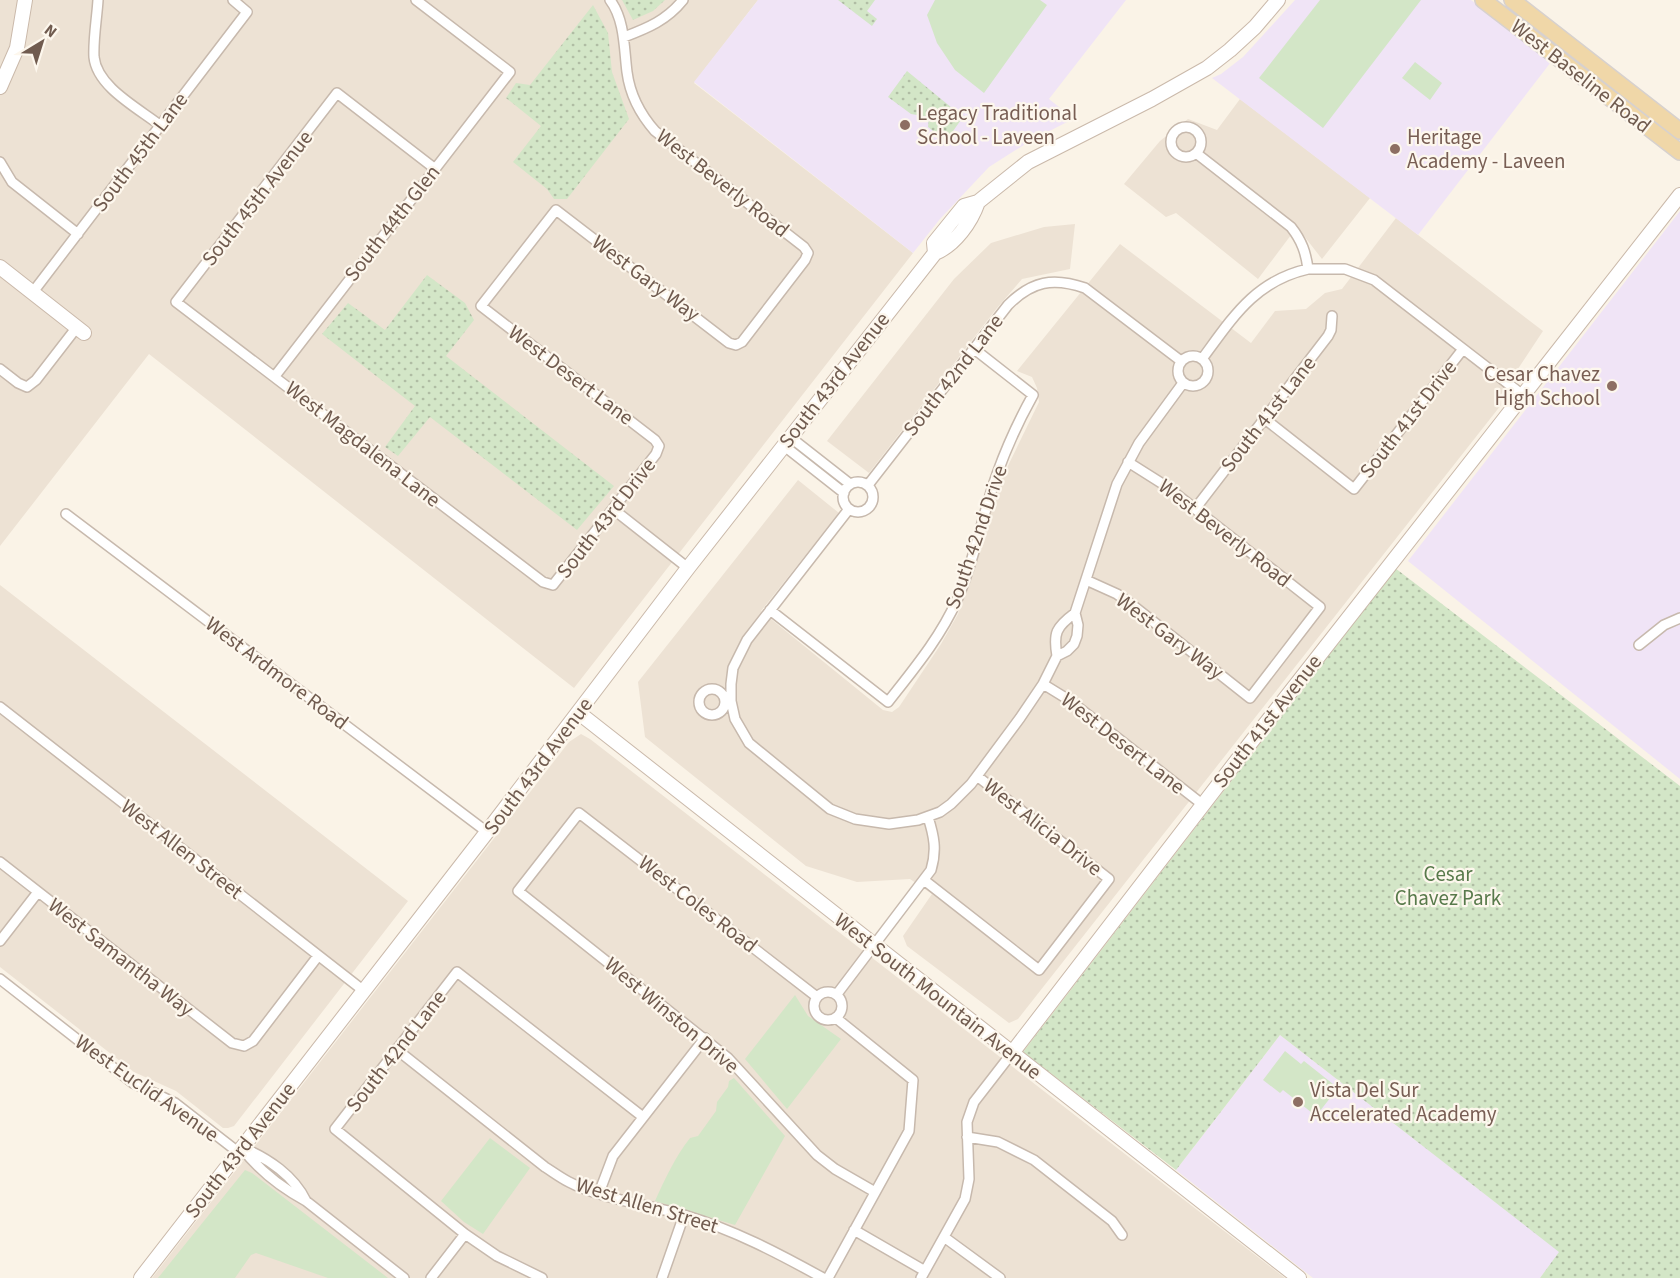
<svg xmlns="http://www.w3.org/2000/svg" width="1680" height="1278" font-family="'Source Sans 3',sans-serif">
	<defs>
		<pattern id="park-dots" width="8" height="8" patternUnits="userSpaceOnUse" patternTransform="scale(1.5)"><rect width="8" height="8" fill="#d3e6c7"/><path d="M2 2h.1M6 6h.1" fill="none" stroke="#b0bda4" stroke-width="1.8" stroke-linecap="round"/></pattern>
	</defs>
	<rect width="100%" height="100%" fill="#faf3e7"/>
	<path fill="#ede2d4" d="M0 0H758L694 83 913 253 574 688 149 354 0 546Z
		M1240 99 1370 198 1322 259 1297 227 1258 279 1176 213 1166 217 1124 184 1160 141 1188 119 1217 130Z
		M1396 218 1543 331 1500 396 1501 405 1018 1019 1009 1023 907 946 903 936 932 894 910 879 857 882 806 866 645 737 638 682 798 480 839 513 761 611 883 710 892 712 899 707 941 644 958 614 1002 478 1039 402 1037 388 1032 377 1017 371 1120 244 1251 343 1275 311 1306 309 1325 293 1342 289Z
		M1075 224 1070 269 1022 279 997 308 869 473 827 441 954 279 991 243 1044 227Z
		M0 585 408 901 234 1126 228 1128H223L176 1091 134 1072 0 967Z
		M581 734 590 739 1285 1278H152L569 742Z"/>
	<path fill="#f0e4f6" d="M758 0H1126L1049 99 1064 111 1069 121 1030 141 989 167 940 219 913 253 694 82Z
		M1295 0H1471L1551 62 1418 235 1212 78 1221 74 1243 57Z
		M1680 211V779L1408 561Z
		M1280 1035 1560 1252 1540 1278H1313L1176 1170Z"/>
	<path fill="#d3e6c7" d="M935 0H1040L1047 5 984 93 955 70 937 43 927 15Z
		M1320 0H1421L1323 128 1259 78Z
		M1415 62 1442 83 1430 100 1402 78Z
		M795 995 808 1016 841 1039 787 1109 745 1059Z
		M1285 1051 1301 1064 1304 1061 1338 1088 1316 1116 1283 1090 1280 1093 1263 1080Z
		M734 1078 785 1136 735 1225 655 1201C665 1179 675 1157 690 1138L698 1136 716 1111 717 1102 728 1087 729 1081Z
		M490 1138 530 1168 483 1234 464 1222 441 1201Z
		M245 1170 252 1173 388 1278H328L256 1253 251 1255 235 1278H158Z"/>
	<path fill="url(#park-dots)" d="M622 0H665L653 11 633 20Z
		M838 0H875L867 11 877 19 872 26Z
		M593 5 608 33 612 72 629 119 567 199H554L547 189 513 162 541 126 506 98 516 83 530 85Z
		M907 71 963 117 946 141 928 127 929 117 911 114 888 97Z
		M427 275 465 303 474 320 446 356 614 486 577 530 430 417 398 456 385 447 415 406 322 334 348 303 385 330Z
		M1395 568 1680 786V1278H1540L1559 1252 1280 1035 1176 1170 1023 1052Z"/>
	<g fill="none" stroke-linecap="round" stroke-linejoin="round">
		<g stroke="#c7b9ad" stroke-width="12">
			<path id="street" d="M98 0C97 17 93 40 94 57 97 87 138 108 161 126
				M624 37C648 28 667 20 683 0
				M1171 142a15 15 0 1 1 30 0a15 15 0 1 1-30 0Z
				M1196 153 1291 227C1302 241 1306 253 1308 269H1345L1374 280 1524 396
				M0 162 12 182 78 234
				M434 168 337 93 176 302 543 582 553 585 656 454 659 446 655 440 481 306 556 210 729 343 736 345 742 342 805 260 808 253 804 247 655 131C640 114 630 95 627 72 624 49 625 20 610 0
				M33 292 247 12 233 0
				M1178 371a15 15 0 1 1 30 0a15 15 0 1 1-30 0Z
				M1202 359C1233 317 1255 281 1308 269
				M0 369 18 383 27 387 36 380 77 327
				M275 376 510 72 416 0
				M1265 419 1354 489 1463 349
				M790 437 850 484
				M783 445 844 493
				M843 497a15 15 0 1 1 30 0a15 15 0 1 1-30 0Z
				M868 485 1008 305C1032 281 1053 277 1085 288L1181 361
				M613 509 688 568
				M849 509 747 640 733 668 731 684V701L735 719 749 743 830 809 855 819 889 824 918 820 940 812 951 804 971 784 1020 718 1043 684 1057 656 1067 651 1074 644 1077 636 1078 625 1075 613 1117 484 1139 443 1183 383
				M1195 509 1328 336 1331 330 1332 316
				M66 514 487 832
				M1086 580 1117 594 1131 604 1250 698 1320 607 1166 486 1128 462
				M770 610 888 702C913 670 940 638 957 600 975 560 982 515 997 474 1007 446 1019 420 1033 395L973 348
				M1639 645 1664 625 1680 618
				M1057 656C1053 633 1056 627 1075 613
				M1043 684 1069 700 1202 804
				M699 702a13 13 0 1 1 26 0a13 13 0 1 1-26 0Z
				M0 707 364 991
				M0 862 232 1043 244 1046 253 1041 318 956
				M924 880 1039 970 1109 879 977 776
				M0 941 38 892
				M0 979 133 1083 175 1103 238 1152
				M814 1006a14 14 0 1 1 28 0a14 14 0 1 1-28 0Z
				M837 994 931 870C937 850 934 836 928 817
				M817 997 579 813 518 891 728 1058 817 1155 835 1169 875 1192
				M396 1049 545 1167C553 1172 561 1178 569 1182 601 1199 649 1205 684 1215 734 1230 778 1253 823 1278
				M967 1137 998 1142 1034 1160 1112 1221 1122 1235
				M242 1148C258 1169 282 1188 306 1201L404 1278
				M243 1148C268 1158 294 1176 306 1201
				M599 1193 613 1156 705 1038
				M854 1230 925 1271
				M944 1237 1000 1278
				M431 1278 465 1234
				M542 1278 497 1256 465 1234 335 1129 457 972 643 1117
				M662 1278 684 1215
				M828 1278 909 1131 913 1080 836 1018
				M921 1278 965 1199 969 1179 967 1122 974 1102 1012 1053"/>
		</g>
		<g stroke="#cab9aa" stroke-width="16">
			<path id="secondary" d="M0 87 17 48 25 0
				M935 253 934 243 964 206 978 202 1028 162 1152 99 1207 68 1230 50 1255 27 1278 0
				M0 267 84 333
				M579 713 1299 1278
				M1012 1053 1252 741 1680 195
				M141 1278 487 832 688 568 935 253C955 245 971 222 978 202"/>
		</g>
		<g stroke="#d7d1ce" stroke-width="18">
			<path id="primary" d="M1483 0 1680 152
				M1512 0 1680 131"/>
		</g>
		<use href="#street" stroke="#fff" stroke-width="9"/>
		<use href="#secondary" stroke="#fff" stroke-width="14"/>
		<use href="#primary" stroke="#f0d7a8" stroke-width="15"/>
	</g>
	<g fill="#8d6e63" stroke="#fdf7ed" stroke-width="2">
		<circle cx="905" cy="125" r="6"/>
		<circle cx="1395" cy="149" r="6"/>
		<circle cx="1612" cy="386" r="6"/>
		<circle cx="1298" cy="1102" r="6"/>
	</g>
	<g text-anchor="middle" stroke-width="4.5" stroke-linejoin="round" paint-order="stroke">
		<g font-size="21" fill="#705b4f" stroke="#fdf7ed">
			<text transform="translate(1581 76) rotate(38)" y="7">West Baseline Road</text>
			<text transform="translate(140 152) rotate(-53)" y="7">South 45th Lane</text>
			<text transform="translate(723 183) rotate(38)" y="7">West Beverly Road</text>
			<text transform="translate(257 198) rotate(-52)" y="7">South 45th Avenue</text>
			<text transform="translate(392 223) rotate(-52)" y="7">South 44th Glen</text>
			<text transform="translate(646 278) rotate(37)" y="7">West Gary Way</text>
			<text transform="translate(571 375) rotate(37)" y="7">West Desert Lane</text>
			<text transform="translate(953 375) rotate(-52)" y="7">South 42nd Lane</text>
			<text transform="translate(834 380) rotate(-52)" y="7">South 43rd Avenue</text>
			<text transform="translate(1268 414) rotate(-52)" y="7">South 41st Lane</text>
			<text transform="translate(1408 419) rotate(-52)" y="7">South 41st Drive</text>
			<text transform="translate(363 444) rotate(38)" y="7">West Magdalena Lane</text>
			<text transform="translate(606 518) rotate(-52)" y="7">South 43rd Drive</text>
			<text transform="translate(1225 533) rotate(38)" y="7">West Beverly Road</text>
			<text transform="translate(976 537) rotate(-71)" y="7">South 42nd Drive</text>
			<text transform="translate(1170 636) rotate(37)" y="7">West Gary Way</text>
			<text transform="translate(277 673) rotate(37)" y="7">West Ardmore Road</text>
			<text transform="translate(1267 721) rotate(-52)" y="7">South 41st Avenue</text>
			<text transform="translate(1123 743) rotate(38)" y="7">West Desert Lane</text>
			<text transform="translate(538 766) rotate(-53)" y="7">South 43rd Avenue</text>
			<text transform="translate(1043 827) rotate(38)" y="7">West Alicia Drive</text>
			<text transform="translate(182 849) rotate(38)" y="7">West Allen Street</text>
			<text transform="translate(698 904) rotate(38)" y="7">West Coles Road</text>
			<text transform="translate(121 957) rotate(38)" y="7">West Samantha Way</text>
			<text transform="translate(938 996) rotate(38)" y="7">West South Mountain Avenue</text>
			<text transform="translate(672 1015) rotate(40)" y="7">West Winston Drive</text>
			<text transform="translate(396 1051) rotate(-52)" y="7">South 42nd Lane</text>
			<text transform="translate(147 1088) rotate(35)" y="7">West Euclid Avenue</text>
			<text transform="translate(240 1150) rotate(-52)" y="7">South 43rd Avenue</text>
			<text transform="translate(647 1205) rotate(17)" y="7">West Allen Street</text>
		</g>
		<g font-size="21" fill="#785e54" stroke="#fdf7ed" text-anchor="start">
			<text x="917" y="120">Legacy Traditional<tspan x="917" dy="24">School - Laveen</tspan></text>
			<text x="1407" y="144">Heritage<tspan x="1407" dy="24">Academy - Laveen</tspan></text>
			<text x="1600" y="381" text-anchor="end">Cesar Chavez<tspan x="1600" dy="24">High School</tspan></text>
			<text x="1310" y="1097">Vista Del Sur<tspan x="1310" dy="24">Accelerated Academy</tspan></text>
		</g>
		<g font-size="21" fill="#587a4b" stroke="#fdf7ed">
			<text x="1448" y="881">Cesar<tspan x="1448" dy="24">Chavez Park</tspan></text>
		</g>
	</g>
	<g transform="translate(42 42) rotate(38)" stroke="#fdf7ed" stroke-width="4.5" paint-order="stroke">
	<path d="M0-4.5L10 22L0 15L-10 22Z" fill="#705b4f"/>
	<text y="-9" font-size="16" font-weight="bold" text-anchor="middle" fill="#705b4f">N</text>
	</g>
</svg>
